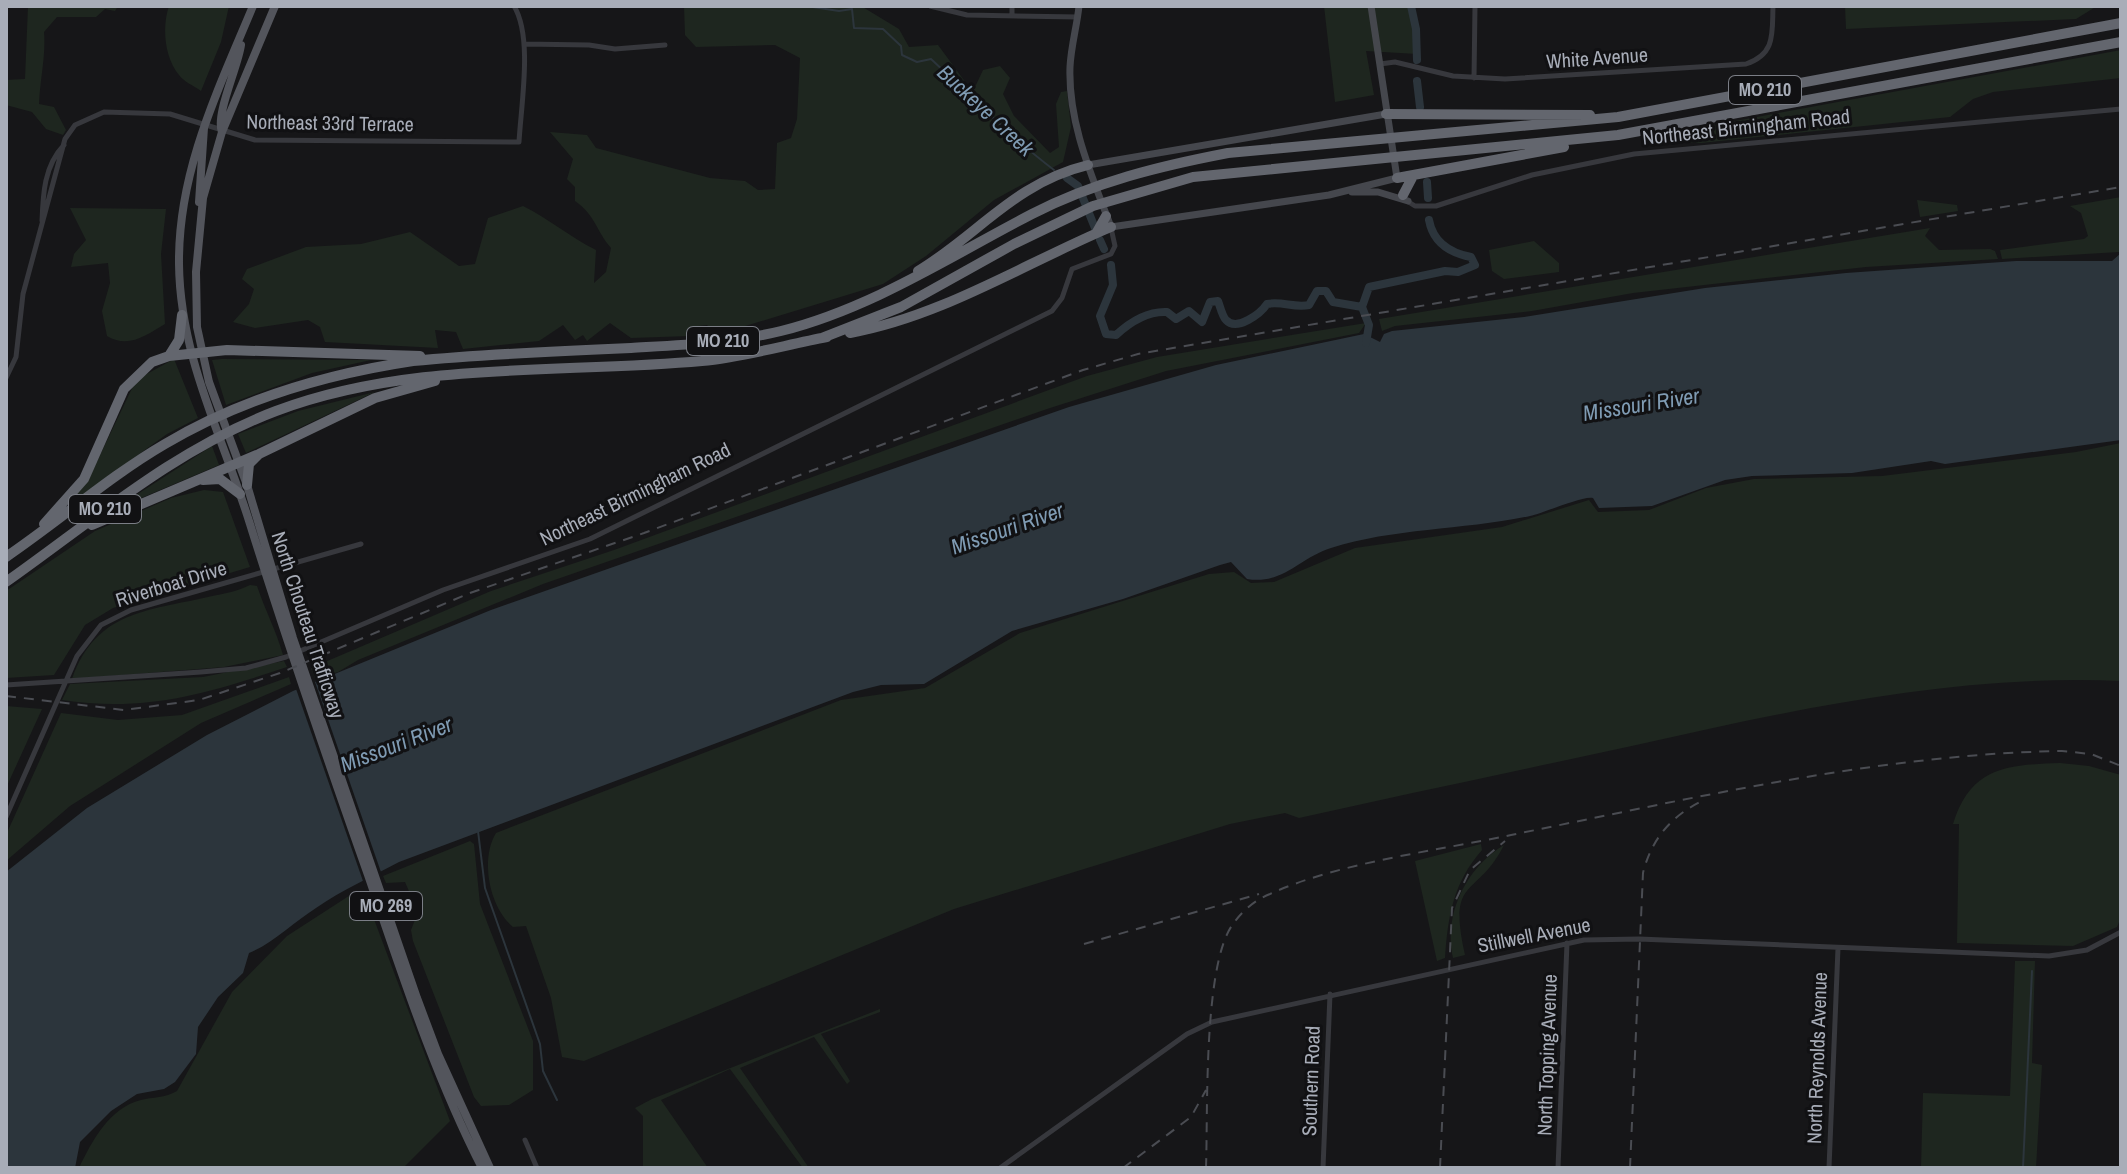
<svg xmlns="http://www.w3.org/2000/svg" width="2127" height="1174" font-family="'Archivo Narrow',sans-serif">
	<rect width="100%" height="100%" fill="#161618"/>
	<path fill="#1e261f" d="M28 6H118L115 11 105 9 96 17H57L44 32C46 56 40 79 39 104L54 107 66 130 63 135 46 129 32 112 6 105V80L25 79Z
		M169 6H229L221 42 201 91C194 86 183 81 179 75 164 57 162 26 169 6Z
		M684 6H861L899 29 909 47 938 45 969 87 976 85 983 70 1000 66 1010 78 1003 94 1014 116 1050 153 1059 147 1056 104 1061 92 1067 91 1071 127 1063 162 994 200 926 256 883 284 716 335 707 325 690 327V336L631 338 610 323 587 341 583 335 575 340 563 325 539 341 463 349 456 332 435 330 438 348 325 342 320 327 308 320 255 328 233 322 249 304 254 289 242 279 247 269 306 247 361 244 410 232 459 266 475 264 488 218 523 206C549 219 570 237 596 250L594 283 606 272 611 248C595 229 596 216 575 201V187L567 179 573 159 550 132 587 135 596 148 710 178 745 181 758 190 775 189 777 143 791 138 797 119 800 58 775 45 696 47 685 35Z
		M1324 6H1411L1416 29 1417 54 1366 51 1374 95 1335 102Z
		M1845 6H2097L2076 19 1846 29Z
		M2121 50V78L1993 92 1973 99 1950 117 1701 143 1672 141 1670 133Z
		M2121 197 2119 252 2002 259 2000 250 2084 239 2088 236 2081 213 2070 206Z
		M1917 200 1957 205 1958 211 1920 217Z
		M70 208 166 209 161 254 165 324C146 335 129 349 107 336L102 311 110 283 108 263 71 267 74 254 86 240Z
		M1930 228 1925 236 1939 250 1990 249 1995 251 1998 259 1866 267 1633 293 1532 311 1395 326 1382 331 1379 319Z
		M1534 241 1559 263V272L1504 279 1492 271 1489 250Z
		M1366 323 1359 333 1166 371 1047 409 543 584 358 660 338 672 315 679 311 668 491 591 614 550 1087 376 1157 357Z
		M174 359 198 418 167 434 69 505 90 476 136 380Z
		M222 359 371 360 312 373 226 405 212 360Z
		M375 392 246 453 238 434 298 411Z
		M2121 443V681C1984 675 1846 699 1713 728 1575 759 1437 787 1299 818L1285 813 1230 824 954 909 584 1061 562 1057 551 998 526 926 513 927C489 907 480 859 496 833L841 700 925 688 1020 633 1209 574 1234 572 1251 583 1274 582 1355 548 1502 527 1589 500 1598 512 1649 510 1706 488 1754 479 1882 476 2076 452Z
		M212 446 219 465 113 510Z
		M204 490 223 492 250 567 113 608 85 625 54 675 6 678V591L95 531 171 498Z
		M250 585 257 586C265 610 276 630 283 655L224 667 72 679C96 611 147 611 208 597 222 594 239 591 250 585Z
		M284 661 287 667C209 693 146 713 62 700L70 684 203 677Z
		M289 677 291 684 201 723 70 806 6 861V835L61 713 118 720 182 715Z
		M6 706 42 709 6 788Z
		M2060 763 2089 766 2121 775V917L2117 927 2073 946 1957 943 1959 824H1953C1971 766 2008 765 2060 763Z
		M470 841 474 844 480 904 533 1041V1090L509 1105 481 1106 474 1097 413 941 411 930 418 912 405 882 386 883 383 876Z
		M1481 844 1482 850C1453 883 1448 916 1445 958L1437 961 1415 861Z
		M1504 845C1477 899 1447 875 1465 955L1453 958C1443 914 1466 868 1504 845Z
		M355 892 363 895 369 906 450 1121 403 1168H79C92 1141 109 1108 141 1100 153 1097 165 1098 177 1091L232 992 287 936Z
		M2015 961H2035L2032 1063 2042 1065 2036 1168H1921L1923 1093 2010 1096Z
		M880 1009V1012L821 1034 850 1081 847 1084 814 1037 740 1068 809 1168H803L730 1069 661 1100 708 1168H643V1116L635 1108 652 1099Z"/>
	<path fill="#2c353c" d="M2121 253V440L1945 464 1931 461 1852 473 1752 476 1725 480 1652 506 1599 508 1593 498C1584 495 1544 513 1530 516 1465 530 1394 528 1331 548 1299 558 1283 585 1247 579L1231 562 1220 565 1123 599 1012 631 924 684 881 685 853 692 399 862C371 877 342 890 316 908 294 922 272 944 249 953L243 973 218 997 198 1027 196 1054 175 1082 164 1089 137 1094 111 1111 80 1142 75 1168H6V872L87 808 207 735 293 691 491 610 1069 407 1216 365 1364 334 1380 342 1384 334 1392 331 1524 317 1705 288 1846 273 2016 261H2112Z"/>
	<path fill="#161618" d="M314 679 382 875 364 884 295 686Z"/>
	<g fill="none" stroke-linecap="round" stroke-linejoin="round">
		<path stroke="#2c353c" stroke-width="2" d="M806 6 839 11 852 9 854 28 883 29 901 46 902 55 917 62 931 59C972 97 1009 136 1054 170
			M478 831 485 888 540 1044 543 1071 557 1100
			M2023 1168 2032 971"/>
		<path stroke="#2c353c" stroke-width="8" d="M1411 6 1416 29 1417 60
			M1417 81 1420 107
			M1067 178 1078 186 1095 228
			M1427 182 1428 198
			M1100 240 1104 249
			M1111 265 1113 285 1100 316 1106 334 1116 335C1130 322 1147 311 1167 312L1176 319 1189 311 1202 322 1210 302 1218 301C1220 306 1222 316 1226 320 1237 332 1261 313 1267 304 1282 301 1294 308 1309 305L1317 291H1326L1333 302 1362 307 1369 325 1366 343
			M1362 307 1369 287 1445 271 1458 272 1475 265 1471 257C1450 253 1433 242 1429 220"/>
		<path stroke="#37383d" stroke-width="5" d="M930 6 967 15 1078 17
			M1012 16V6
			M524 44 589 45 615 49 665 45
			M1380 64 1395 62 1453 76 1505 79 1746 64C1776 54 1772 33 1773 6
			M1474 78 1475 6
			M1407 201 1415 206H1436L1532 175 1634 154 2121 109
			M42 221C43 194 44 166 64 145
			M6 378 16 357 23 294 65 139 75 125 104 112 170 114 255 140 519 142C521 105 533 37 514 6
			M6 685 201 672 246 668 286 657 443 590 590 539 1052 311 1062 298 1072 269 1111 254 1115 246 1111 228
			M6 817 77 656 101 625 131 610 361 544
			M525 1140 537 1168
			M1000 1168 1187 1034 1212 1022 1584 940 1639 939 2049 956 2087 950 2121 932
			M1323 1168 1330 994
			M1558 1168 1567 943
			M1829 1168 1838 948"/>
		<path stroke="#45474d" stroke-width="7" d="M1079 6C1077 26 1071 46 1070 67 1068 123 1092 176 1111 227L1329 195 1397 178 1371 6
			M1088 165 1386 114
			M1352 192H1378L1408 201"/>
		<path stroke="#53555c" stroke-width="8" d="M253 6C218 90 178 171 179 264 180 358 223 437 250 524 287 642 327 759 368 875 402 974 434 1074 482 1168
			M275 6 222 132 203 198 196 272 197 327 209 382 247 485 293 638 417 998 438 1054 490 1168
			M222 132C215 115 238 67 241 45
			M199 202 204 128"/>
		<path stroke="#63666e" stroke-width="10" d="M1386 114 1590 115
			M1397 178 1564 147
			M1403 195 1413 176
			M1097 232 1106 216
			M918 271C978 235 1014 183 1088 165
			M850 333C943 316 1025 263 1111 227
			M822 338 901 307 1014 244 1093 206 1193 177 1618 135 2121 42
			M169 356 179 340 182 315
			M203 480 220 479 240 494
			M247 485 249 464 258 455
			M44 524 84 479 124 389 152 362 169 356 227 350 420 356
			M92 525 259 454 375 398 435 381
			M6 557C59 521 110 476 165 444 241 399 326 374 413 361 485 354 558 351 631 348 680 345 732 343 781 331 872 308 949 257 1032 214 1094 182 1160 166 1228 153L1618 117 2121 23
			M6 582C94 520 175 449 276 411 411 360 561 374 702 361 744 357 785 345 827 337"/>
		<path stroke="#4a4c52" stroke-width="2" stroke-dasharray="10 8" stroke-linecap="butt" d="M6 696 124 710 199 700 280 673 470 593 644 533 1083 370 1138 354 2121 187
			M1084 944 1259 894
			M1123 1168 1191 1117 1206 1090
			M1206 1168C1208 1113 1203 964 1233 924 1242 911 1255 900 1270 894 1340 862 1436 851 1511 835 1689 799 1880 754 2062 751L2091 754 2121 766
			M1440 1168 1452 908 1470 870 1505 841
			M1630 1168 1643 873C1651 840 1671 816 1702 801"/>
	</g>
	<g text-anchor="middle" stroke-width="6" stroke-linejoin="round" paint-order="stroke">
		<g fill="#111113" stroke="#7b7e86" stroke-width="2">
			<rect x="1729" y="76" width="72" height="28" rx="6"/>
			<rect x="687" y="327" width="72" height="28" rx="6"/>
			<rect x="69" y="495" width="72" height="28" rx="6"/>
			<rect x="350" y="892" width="72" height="28" rx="6"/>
		</g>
		<g font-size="18" font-weight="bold" fill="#a8adb8">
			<text x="1765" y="96">MO 210</text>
			<text x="723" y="347">MO 210</text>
			<text x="105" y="515">MO 210</text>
			<text x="386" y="912">MO 269</text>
		</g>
		<g font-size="20" fill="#a8adb8" stroke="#111113">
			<text transform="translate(1597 58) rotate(-4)" y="7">White Avenue</text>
			<text transform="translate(330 123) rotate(1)" y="7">Northeast 33rd Terrace</text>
			<text transform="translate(1746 127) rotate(-6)" y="7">Northeast Birmingham Road</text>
			<text transform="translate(635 494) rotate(-26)" y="7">Northeast Birmingham Road</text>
			<text transform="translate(171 584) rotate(-17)" y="7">Riverboat Drive</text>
			<text transform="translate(308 625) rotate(72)" y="7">North Chouteau Trafficway</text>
			<text transform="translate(1534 935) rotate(-11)" y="7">Stillwell Avenue</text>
			<text transform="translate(1547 1055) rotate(-88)" y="7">North Topping Avenue</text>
			<text transform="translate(1817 1058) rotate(-88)" y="7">North Reynolds Avenue</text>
			<text transform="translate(1311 1081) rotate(-88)" y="7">Southern Road</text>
		</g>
		<g font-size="22" font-style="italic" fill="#7f9bb3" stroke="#111113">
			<text transform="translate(986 110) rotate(43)" y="8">Buckeye Creek</text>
			<text transform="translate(1641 404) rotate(-9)" y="8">Missouri River</text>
			<text transform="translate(1007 528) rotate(-19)" y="8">Missouri River</text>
			<text transform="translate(396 744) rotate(-21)" y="8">Missouri River</text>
		</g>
	</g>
	<rect width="2127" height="1174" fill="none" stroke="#a8adb8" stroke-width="16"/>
</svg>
